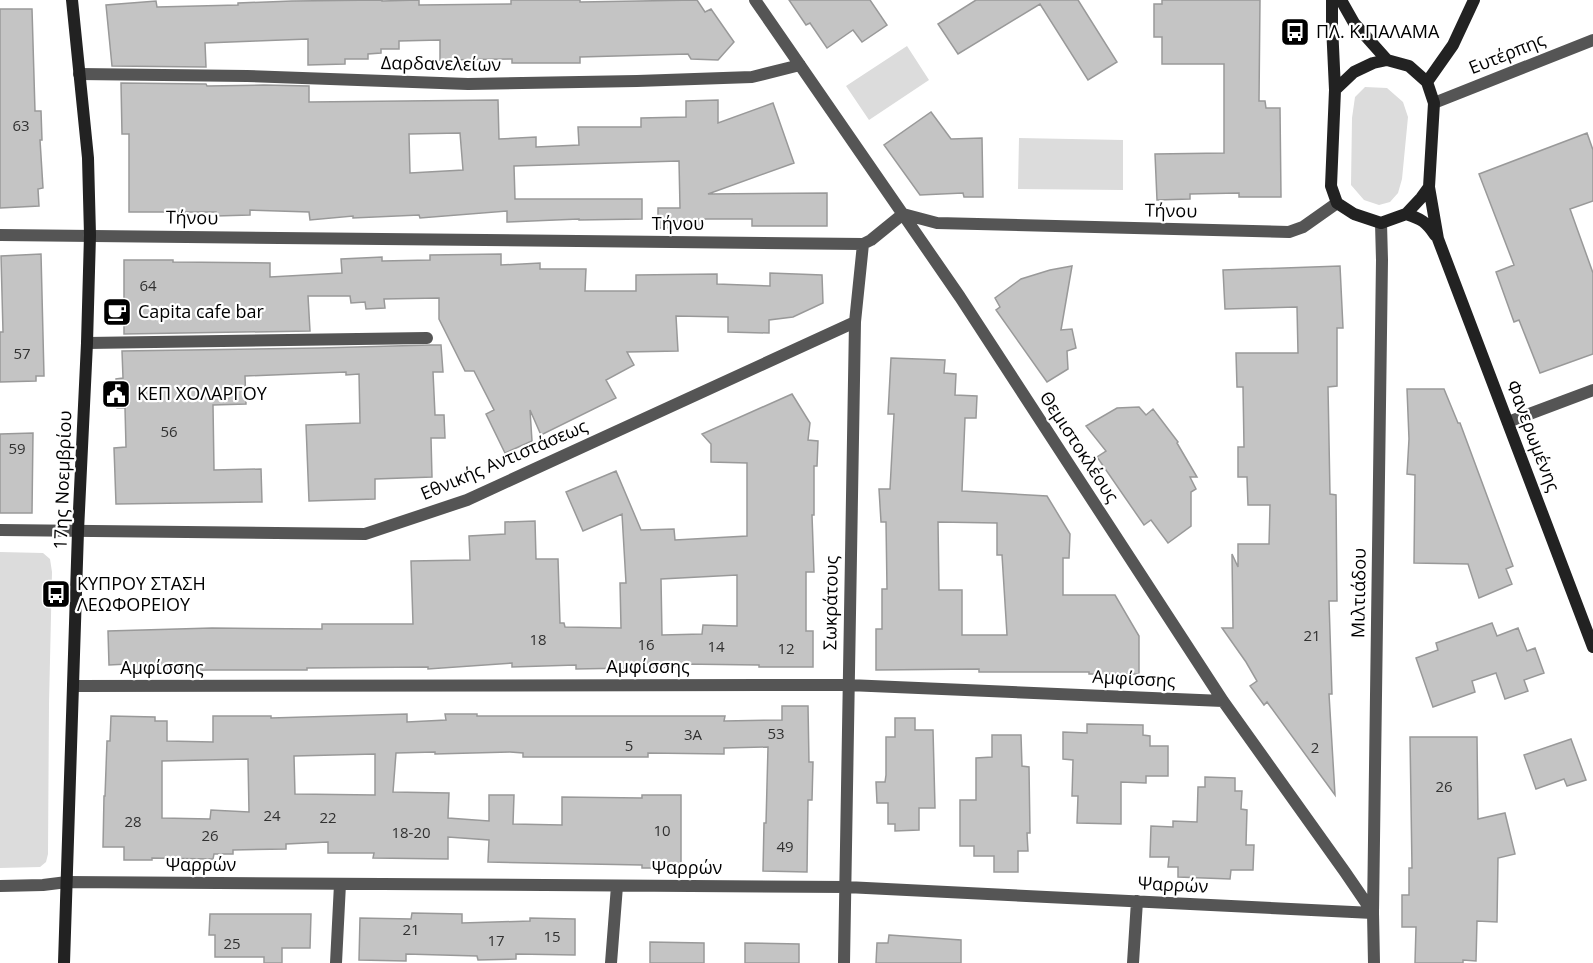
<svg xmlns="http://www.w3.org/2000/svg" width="1593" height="963" font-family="'Open Sans',sans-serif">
	<rect width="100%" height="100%" fill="#fff"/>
	<path fill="#dcdcdc" d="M907 46 929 80 869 120 846 86Z
		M1365 87 1387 88 1403 102 1408 117 1402 179 1398 193 1390 202 1379 205 1364 200 1351 185 1352 118 1355 97Z
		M1019 138 1123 140V190L1018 189Z
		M0 552 43 553 50 559 52 572 49 704 48 854 46 862 40 867 0 868Z"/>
	<path fill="#c4c4c4" stroke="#999" stroke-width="1.5" fill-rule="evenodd" d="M382 0V1L419 0V5L511 4V0H580V2L697 0 705 12 711 9 734 42 718 60 691 59 688 54 580 57V63H512V59L440 60V40L399 41V49H381V53L368 54V59H345V64L308 65V39L256 41 205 43 206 67 112 66 106 5 156 1 157 7 238 5V3L292 1Z
		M789 0H870L887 25 862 42 853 30 827 48 810 23 806 25Z
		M976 0H1078L1117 62 1088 80 1040 4 958 54 938 24Z
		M1162 0H1260L1259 101H1265L1266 108H1280L1281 197H1239V193L1190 194V199L1157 200 1155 154 1224 153V64H1162V37H1154V4H1162Z
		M0 9H32L35 111H41L42 140H40L43 188 38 189 39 206 0 208Z
		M121 83 206 84 207 86 264 85 309 86V102L498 100 499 139 536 137V147L579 145 578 127H641V118L686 117V101L718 100V123L773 103 794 163 708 194 827 193V226H752V219H699L700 227 658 228V208H680L679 161 514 166 515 199H642V219L579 220V219L507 222V211L420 218 419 215 353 218V216L310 220 309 212 250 210V215L216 216V212H129V134H122ZM460 133 463 170 410 173 409 134Z
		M931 112 951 139 982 138 983 197H964L963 193 920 195 884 145Z
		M1587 133 1593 150V201L1570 209 1593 273V354L1540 373 1519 320 1514 322 1496 272 1514 265 1479 174Z
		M41 254 44 376H36V381L0 382V332H3L1 256Z
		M501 254V265L540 263V269H586L585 291H636V275L717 274V284L770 286V273L822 275 823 303 793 317 769 320V333L728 332V317L676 316 678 351 627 352 634 365 606 380 616 398 541 435 530 410 532 441 505 453 486 414 494 410 474 371H465L439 319V298L384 299 385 308 366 309 365 302 351 303 350 296H308L310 331 124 334V260H173V262L270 263V277L342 273 341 259 382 257V261L430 260V255Z
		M1072 266 1061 330 1072 329 1076 348 1067 351 1068 369 1047 382 996 310 1000 307 995 298 1021 279 1050 270Z
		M1340 266 1343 328H1337V386L1328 387 1330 494 1336 495 1337 601H1329L1332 694H1329L1335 795 1267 702 1264 705 1250 686 1257 681 1246 662 1222 628H1233L1232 554 1238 567V544H1269L1270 505H1248L1247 477H1238V447H1244L1243 387H1237L1236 353H1298L1297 307 1225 309 1223 270Z
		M431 345H441L443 372H433L435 415H444L445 438H431L432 477 375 479V499L309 501 306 425 360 423 359 374 346 375V372L245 376 246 404 213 405 214 470 261 469 262 502 116 504 114 448 126 447 125 408H117L116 379 123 378 122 351 319 348Z
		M891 358 945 360 944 373 956 374 955 395 977 396 976 418H965L962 491 1047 496 1070 534 1069 558H1063V595H1115L1139 636V674H1089V672H979V669L876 670V629H882V589H887L886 522H881L879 489H890L894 414H888ZM938 522 997 523V555H1002L1007 635H962V590H939Z
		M1407 389H1444L1458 423H1460L1513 566 1506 569 1512 584 1479 598 1468 564 1414 563 1415 475 1407 474 1409 439Z
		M792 394 810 423 808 440 818 441 817 466H814V515H812L814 572H806V631H813V667H759V665L682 664V667L576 669V665L512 667V663L428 669V667L307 668V670H208L128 672V664L109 665 108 631 212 628 322 629V624H413L411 561 470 560 469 536 505 534V522L535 521 536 559H558L560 623H564L565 627 621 628 620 583H626L622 514 583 531 566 492 616 471 641 530 674 529 675 540 747 536V463L711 462V444L702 434ZM737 575V626L703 625 702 634 662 635 661 579Z
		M1139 407 1146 415 1153 409 1178 442 1177 443 1197 477H1190L1196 489 1191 492V526L1168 543 1151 520 1144 525 1097 457 1106 451 1086 426 1117 408Z
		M33 433 32 513H0V434Z
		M1492 623 1497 636 1518 628 1527 651 1535 648 1544 673 1524 680 1528 691 1505 699 1496 673 1472 681 1475 692 1433 707 1416 658 1438 650 1436 643Z
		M782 706H808L809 762H813L812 800H808L807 872 763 871 764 823H766L768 747 724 748V754L648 753V757H523V753L510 752 435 754V752L396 753 393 792 449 793 448 818 489 821V795H514L513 824 562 825V797L642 798V795H681V868H642V865L488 862 489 840 448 837V859L373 858 374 853H328V842L286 844V849L233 850V854H214L213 859 152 858V860H124V847H103L104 796H105L107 741H110L111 716 155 717V721H167V741L213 742V716H271V718L407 714V722L446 720 445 714H477V716H725L724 721 782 720ZM375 754V795L295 794 294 756ZM248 759 249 812 211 810 210 819 162 818V761Z
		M895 718H915V730H933L935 808H919V830L895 831V824H888V803H877L876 782H885L886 775V737H895Z
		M1087 724 1143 725V735L1150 736V746H1168V776H1146V783L1121 782V824L1077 823 1078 796H1072L1073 760 1063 759V732L1087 733Z
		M992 735H1021L1022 766 1029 767 1030 833H1027L1028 851H1018V872H994V856H974V846H960V800H976V758L992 757Z
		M1410 737H1477L1478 819 1505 813 1515 854 1498 858 1497 922 1477 921 1476 961 1463 960V963H1415L1416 927H1402V895H1409V868H1412Z
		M1571 739 1586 780 1567 786 1564 779 1536 789 1524 755Z
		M1205 777 1235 778V791H1242L1241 809 1247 810 1246 845H1254L1253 870H1231L1230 879 1178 877V867H1168L1169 857H1150L1151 826 1173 827V821L1197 822 1198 787H1205Z
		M412 913 462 914V923L530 921V918L575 919V955L516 954V959L478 960 477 956 406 954V961L359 960 360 918 411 919Z
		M210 914H311L310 948H282V963H264V957H215V935H209Z
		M889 935 961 940V963H876L877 943H888Z
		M650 942 704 943V963H650Z
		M745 943 799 944V963H745Z"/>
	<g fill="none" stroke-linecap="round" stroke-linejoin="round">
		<path stroke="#555" stroke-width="12" d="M755 0 960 297 1223 701 1345 872 1373 913
			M79 74 247 76 468 84 637 81 752 77 800 65
			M1434 103 1593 40
			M0 235 863 244 871 240 903 214 937 223 1289 232 1303 227 1337 203
			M87 343 427 338
			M1508 422 1593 390
			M0 530 365 534 467 500 855 322
			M73 686 848 685 1223 701
			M0 886 43 885 67 882 846 887 1373 913
			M336 963 340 884
			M611 963 617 886
			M844 963 855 322 863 244
			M1133 963 1137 901
			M1374 963 1373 913 1382 260 1381 223"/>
		<path stroke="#222" stroke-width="12" d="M1332 0V25L1335 90 1331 186 1337 203 1354 214 1381 223 1406 214 1421 198 1429 187 1434 103 1427 82 1409 66 1387 60 1373 63 1354 72 1335 90
			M1341 0 1354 23 1387 60
			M1427 82 1453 45 1474 0
			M1429 187 1438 239 1593 647
			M1406 214C1422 219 1426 222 1435 235
			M64 963 78 531 87 343 90 235 88 158 72 0"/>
	</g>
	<defs>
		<g id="bus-square" transform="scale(1.5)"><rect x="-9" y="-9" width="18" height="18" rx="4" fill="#000" stroke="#fff"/><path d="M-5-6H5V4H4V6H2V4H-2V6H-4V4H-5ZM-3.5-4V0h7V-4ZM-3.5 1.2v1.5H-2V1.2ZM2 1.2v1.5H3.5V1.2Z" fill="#fff"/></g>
		<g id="cafe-square" transform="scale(1.5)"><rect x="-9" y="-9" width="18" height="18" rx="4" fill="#000" stroke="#fff"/><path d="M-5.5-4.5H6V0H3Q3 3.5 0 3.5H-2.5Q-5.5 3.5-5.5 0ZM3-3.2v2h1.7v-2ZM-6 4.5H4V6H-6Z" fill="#fff"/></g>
		<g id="civic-square" transform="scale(1.5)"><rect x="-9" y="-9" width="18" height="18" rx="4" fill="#000" stroke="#fff"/><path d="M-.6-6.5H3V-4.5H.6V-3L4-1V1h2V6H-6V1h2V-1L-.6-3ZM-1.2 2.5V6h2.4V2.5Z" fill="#fff"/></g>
	</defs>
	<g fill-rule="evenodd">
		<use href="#bus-square" x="1295" y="32"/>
		<use href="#cafe-square" x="117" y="312"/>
		<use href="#civic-square" x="116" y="394"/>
		<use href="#bus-square" x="56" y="594"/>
	</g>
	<g text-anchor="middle" stroke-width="4.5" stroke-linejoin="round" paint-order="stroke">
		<g font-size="15" fill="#313131">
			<text x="21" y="131">63</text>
			<text x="148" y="291">64</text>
			<text x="22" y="359">57</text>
			<text x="169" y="437">56</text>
			<text x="17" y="454">59</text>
			<text x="1312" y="641">21</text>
			<text x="538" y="645">18</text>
			<text x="646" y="650">16</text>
			<text x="716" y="652">14</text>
			<text x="786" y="654">12</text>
			<text x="776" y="739">53</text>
			<text x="693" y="740">3Α</text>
			<text x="629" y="751">5</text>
			<text x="1315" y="753">2</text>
			<text x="1444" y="792">26</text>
			<text x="272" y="821">24</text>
			<text x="328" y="823">22</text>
			<text x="133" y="827">28</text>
			<text x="662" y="836">10</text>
			<text x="411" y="838">18-20</text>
			<text x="210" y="841">26</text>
			<text x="785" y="852">49</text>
			<text x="411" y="935">21</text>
			<text x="552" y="942">15</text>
			<text x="496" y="946">17</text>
			<text x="232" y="949">25</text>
		</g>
		<g font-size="18" fill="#000" stroke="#fff" text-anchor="start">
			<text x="1316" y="38">ΠΛ. Κ.ΠΑΛΑΜΑ</text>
			<text x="138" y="318">Capita cafe bar</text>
			<text x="137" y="400">ΚΕΠ ΧΟΛΑΡΓΟΥ</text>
			<text x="77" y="590">ΚΥΠΡΟΥ ΣΤΑΣΗ<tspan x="77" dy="21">ΛΕΩΦΟΡΕΙΟΥ</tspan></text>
		</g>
		<g font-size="18" fill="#000" stroke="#fff">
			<text transform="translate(1507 54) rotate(-22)" y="6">Ευτέρπης</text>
			<text transform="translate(441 64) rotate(1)" y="6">Δαρδανελείων</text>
			<text transform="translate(1171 211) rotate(1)" y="6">Τήνου</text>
			<text transform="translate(192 218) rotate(1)" y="6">Τήνου</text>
			<text x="678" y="230">Τήνου</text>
			<text transform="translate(1533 436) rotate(69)" y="6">Φανερωμένης</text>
			<text transform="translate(1079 447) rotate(57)" y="6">Θεμιστοκλέους</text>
			<text transform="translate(504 460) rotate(-23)" y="6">Εθνικής Αντιστάσεως</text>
			<text transform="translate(63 480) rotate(-88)" y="6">17ης Νοεμβρίου</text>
			<text transform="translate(1359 593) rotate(-89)" y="6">Μιλτιάδου</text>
			<text transform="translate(831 603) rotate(-89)" y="6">Σωκράτους</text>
			<text x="648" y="673">Αμφίσσης</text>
			<text x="162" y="674">Αμφίσσης</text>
			<text transform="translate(1134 679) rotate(3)" y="6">Αμφίσσης</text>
			<text x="201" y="871">Ψαρρών</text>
			<text x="687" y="874">Ψαρρών</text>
			<text transform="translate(1173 885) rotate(3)" y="6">Ψαρρών</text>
		</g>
	</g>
</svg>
